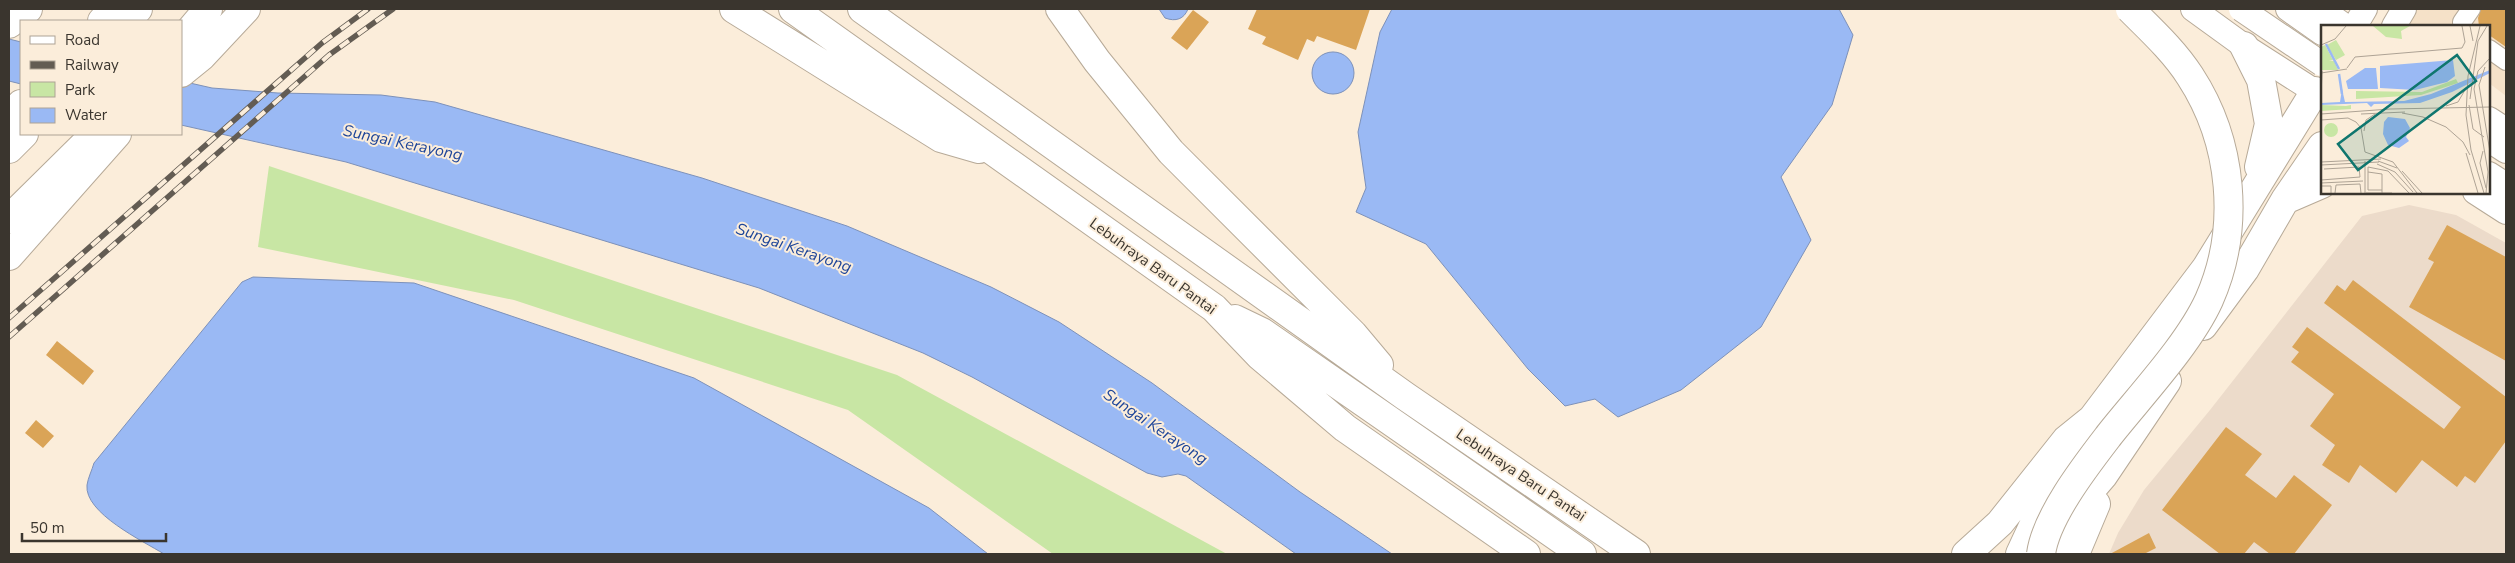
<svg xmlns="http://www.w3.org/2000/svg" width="2515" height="563" font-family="'Nunito Sans',sans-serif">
	<rect width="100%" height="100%" fill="#fbedda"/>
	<path fill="#f5e1c8" d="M2390 9H2506V96L2489 83V26H2414Z"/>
	<path fill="#ecdbca" d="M2409 205 2456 215 2506 243V554H2109L2118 533 2144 490 2210 410 2362 216Z"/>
	<path fill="#c8e6a4" d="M269 166 897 375 1227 554H1053L848 410 514 300 258 247Z"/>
	<path fill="#9ab9f4" stroke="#7d91b9" d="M1159 9H1188C1184 19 1176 22 1165 18Z
		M1392 9H1839L1853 35 1832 105 1781 177 1811 240 1761 327 1681 390 1618 417 1595 399 1565 406 1528 369 1426 244 1356 212 1366 188 1358 132 1380 32Z
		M9 39 21 42V84L9 81Z
		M1312 73a21 21 0 1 1 42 0a21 21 0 1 1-42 0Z
		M181 81 212 88 278 93 381 95 435 102 702 178 847 226 991 287 1059 322 1152 383 1300 492 1392 554H1296L1186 476 1178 474 1162 477 1147 473 972 377 923 353 759 288 346 162 181 125Z
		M253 277 414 283 694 378 929 508 988 554H164C143 541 84 513 87 485 88 478 92 470 94 463L242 282Z"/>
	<path fill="#daa457" d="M1257 9H1370L1356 50 1317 36 1314 42 1307 39 1298 60 1262 44 1266 37 1248 29Z
		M2481 9H2506V47L2489 35V26H2479L2478 18Z
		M1193 10 1209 22 1187 50 1171 38Z
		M2447 225 2506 257V361L2409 307 2434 262 2428 259Z
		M2353 280 2506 397V441L2475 483 2465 476 2457 487 2422 460 2396 493 2360 465 2349 483 2322 465 2335 445 2310 426 2334 394 2291 362 2299 352 2292 347 2307 327 2444 429 2461 407 2324 303 2337 285 2345 291Z
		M57 341 94 371 83 385 46 355Z
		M36 420 54 436 43 448 25 433Z
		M2226 427 2262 454 2245 475 2276 498 2294 475 2332 505 2294 554H2270L2254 542 2244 554H2220L2162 510Z
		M2149 533 2156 548 2144 554H2110Z"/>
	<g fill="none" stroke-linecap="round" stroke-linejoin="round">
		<g stroke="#b7aa98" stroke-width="20">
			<path id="minor" d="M2463 26 2462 22 2471 9
				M2489 49 2506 61"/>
		</g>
		<g stroke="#b7aa98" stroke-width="26">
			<path id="secondary" d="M2193 9 2244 46 2322 96
				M2288 9 2322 33
				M2321 9 2345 26
				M2355 26 2365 9
				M2394 26 2404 9
				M2489 119 2506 130
				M2489 140 2506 151
				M2489 174 2506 185
				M2475 192 2506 212"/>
		</g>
		<g stroke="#b7aa98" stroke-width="30">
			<path id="motorway" d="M734 9 941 138 979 149
				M793 9 1214 308 1260 356 1345 428 1526 554
				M862 9 1405 396 1636 554
				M1060 9 1097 61 1171 152 1353 334 1379 365
				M102 21 114 9
				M126 21 138 9
				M9 24 28 9
				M181 41 208 9
				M2244 46 2261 80 2269 124 2259 167
				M181 73 202 56 246 9
				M9 117 21 104
				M9 149 24 134
				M2285 200 2322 184
				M9 219 89 140
				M9 256 117 134
				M1235 319 1262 332 1582 554
				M2203 326 2245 269 2285 200 2322 146
				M1966 554 2000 523 2066 440 2092 419 2172 313 2206 268 2315 91
				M2020 554 2040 511 2081 445
				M2051 554 2062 532 2085 497 2103 476 2167 381
				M2075 554 2096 504"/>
		</g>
		<use href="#minor" stroke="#fff" stroke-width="18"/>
		<use href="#secondary" stroke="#fff" stroke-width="24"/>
		<use href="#motorway" stroke="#fff" stroke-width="28"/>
		<g stroke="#635c53" stroke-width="5.5">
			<path id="rail" d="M9 318 322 43 368 9
				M9 337 329 55 393 9"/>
		</g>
		<use href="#rail" stroke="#fbedda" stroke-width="4" stroke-dasharray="11" stroke-linecap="butt"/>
		<g stroke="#b7aa98" stroke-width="26" stroke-linecap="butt">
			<path id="secondary-bridge" d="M2241 9 2322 64"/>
		</g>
		<g stroke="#b7aa98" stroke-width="30" stroke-linecap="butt">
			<path id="motorway-bridge" d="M2041 554C2046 516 2087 464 2110 434 2141 395 2189 344 2209 300 2241 228 2233 142 2190 76 2174 51 2151 30 2130 9"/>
		</g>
		<use href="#secondary-bridge" stroke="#fff" stroke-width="24"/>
		<use href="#motorway-bridge" stroke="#fff" stroke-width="28"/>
	</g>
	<g text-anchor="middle" stroke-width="4" stroke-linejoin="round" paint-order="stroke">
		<g font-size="15" fill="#3a352e" stroke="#fbedda">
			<text transform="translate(1153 266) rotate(36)" y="5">Lebuhraya Baru Pantai</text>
			<text transform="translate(1521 475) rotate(34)" y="5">Lebuhraya Baru Pantai</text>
		</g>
		<g font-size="16" font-style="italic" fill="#1e4599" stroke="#fbedda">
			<text transform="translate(403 142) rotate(12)" y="6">Sungai Kerayong</text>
			<text transform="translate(794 247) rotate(19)" y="6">Sungai Kerayong</text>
			<text transform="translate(1156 426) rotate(34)" y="6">Sungai Kerayong</text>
		</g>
	</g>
	<g transform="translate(2321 25)">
		<rect width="169" height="169" fill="#fbedda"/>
		<path d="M52 1H89L80 6 81 14 65 12ZM15 15 24 30 15 35 6 20ZM4 20 12 35 8 36H13L17 45H0V22ZM135 54 137 58 100 70 35 74V66L101 67ZM0 80 25 81 30 80V84L0 86ZM3 105a7 7 0 1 1 14 0a7 7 0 1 1-14 0Z" fill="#c8e6a4"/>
		<path d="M132 35 134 51 126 57 94 65 59 63V41ZM44 43H55L57 64H27L25 56ZM169 45V48L131 67 99 78 53 79 50 82 46 78 0 80V78L19 77 21 64 24 77 83 76 110 69ZM67 92 84 94 89 103 85 112 88 116 78 123 67 120 62 109 63 97Z" fill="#9ab9f4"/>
		<path fill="none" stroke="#9ab9f4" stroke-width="2.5" d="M5 19 18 44M18 49 21 69"/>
		<path fill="none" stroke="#aea395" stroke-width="1" d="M149 1 152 16M159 1 147 51 145 90 150 125 163 168M157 16 166 1M0 20 14 14 25 1M164 42 158 60 169 127M26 43 34 32 141 23 144 17 141 1M0 48 26 44M0 72 1 46M149 74 157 16M148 80 152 104 163 112M125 81 137 77 144 65M81 88 102 92 125 102 142 117 149 130M0 89 69 84 169 82M40 89 84 87M0 95 27 93 35 97 40 103 44 127 72 137 96 168M43 106 45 95 54 89M162 126 159 138 165 163M145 128 157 168M44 136V168M57 136 76 143M0 137 60 134M56 139 74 147 92 167M0 140 58 137M81 146 101 168M47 147 61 149V168M0 155 39 152 38 142 3 144M0 158 42 156M0 161H10V168M61 165H47V142L67 146 88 168M14 168 15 160 39 159 40 168M45 168H71M165 168 167 147 153 64 157 46 169 33"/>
		<path fill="#0f766e" fill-opacity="0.15" stroke="#0f766e" stroke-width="2.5" d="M136 30 155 56 37 145 17 119Z"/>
		<rect width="169" height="169" fill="none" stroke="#3a352e" stroke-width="2.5"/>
	</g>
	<rect width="2515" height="563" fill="none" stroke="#3a352e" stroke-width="20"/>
	<rect x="20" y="20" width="162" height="115" fill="#fbedda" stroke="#aea395"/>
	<rect x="30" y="36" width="25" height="8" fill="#ffffff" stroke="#aea395"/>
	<text x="65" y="45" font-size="15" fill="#3a352e">Road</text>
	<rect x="30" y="61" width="25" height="8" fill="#635c53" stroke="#aea395"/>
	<text x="65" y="70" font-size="15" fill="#3a352e">Railway</text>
	<rect x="30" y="82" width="25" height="15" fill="#c8e6a4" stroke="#aea395"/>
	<text x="65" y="95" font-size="15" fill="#3a352e">Park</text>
	<rect x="30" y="108" width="25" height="15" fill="#9ab9f4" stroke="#aea395"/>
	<text x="65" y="120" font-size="15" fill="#3a352e">Water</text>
	<path d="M22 533v8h144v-8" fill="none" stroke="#3a352e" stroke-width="2.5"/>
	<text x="30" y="533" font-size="15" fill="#3a352e" stroke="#fbedda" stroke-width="4" paint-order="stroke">50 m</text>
</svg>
